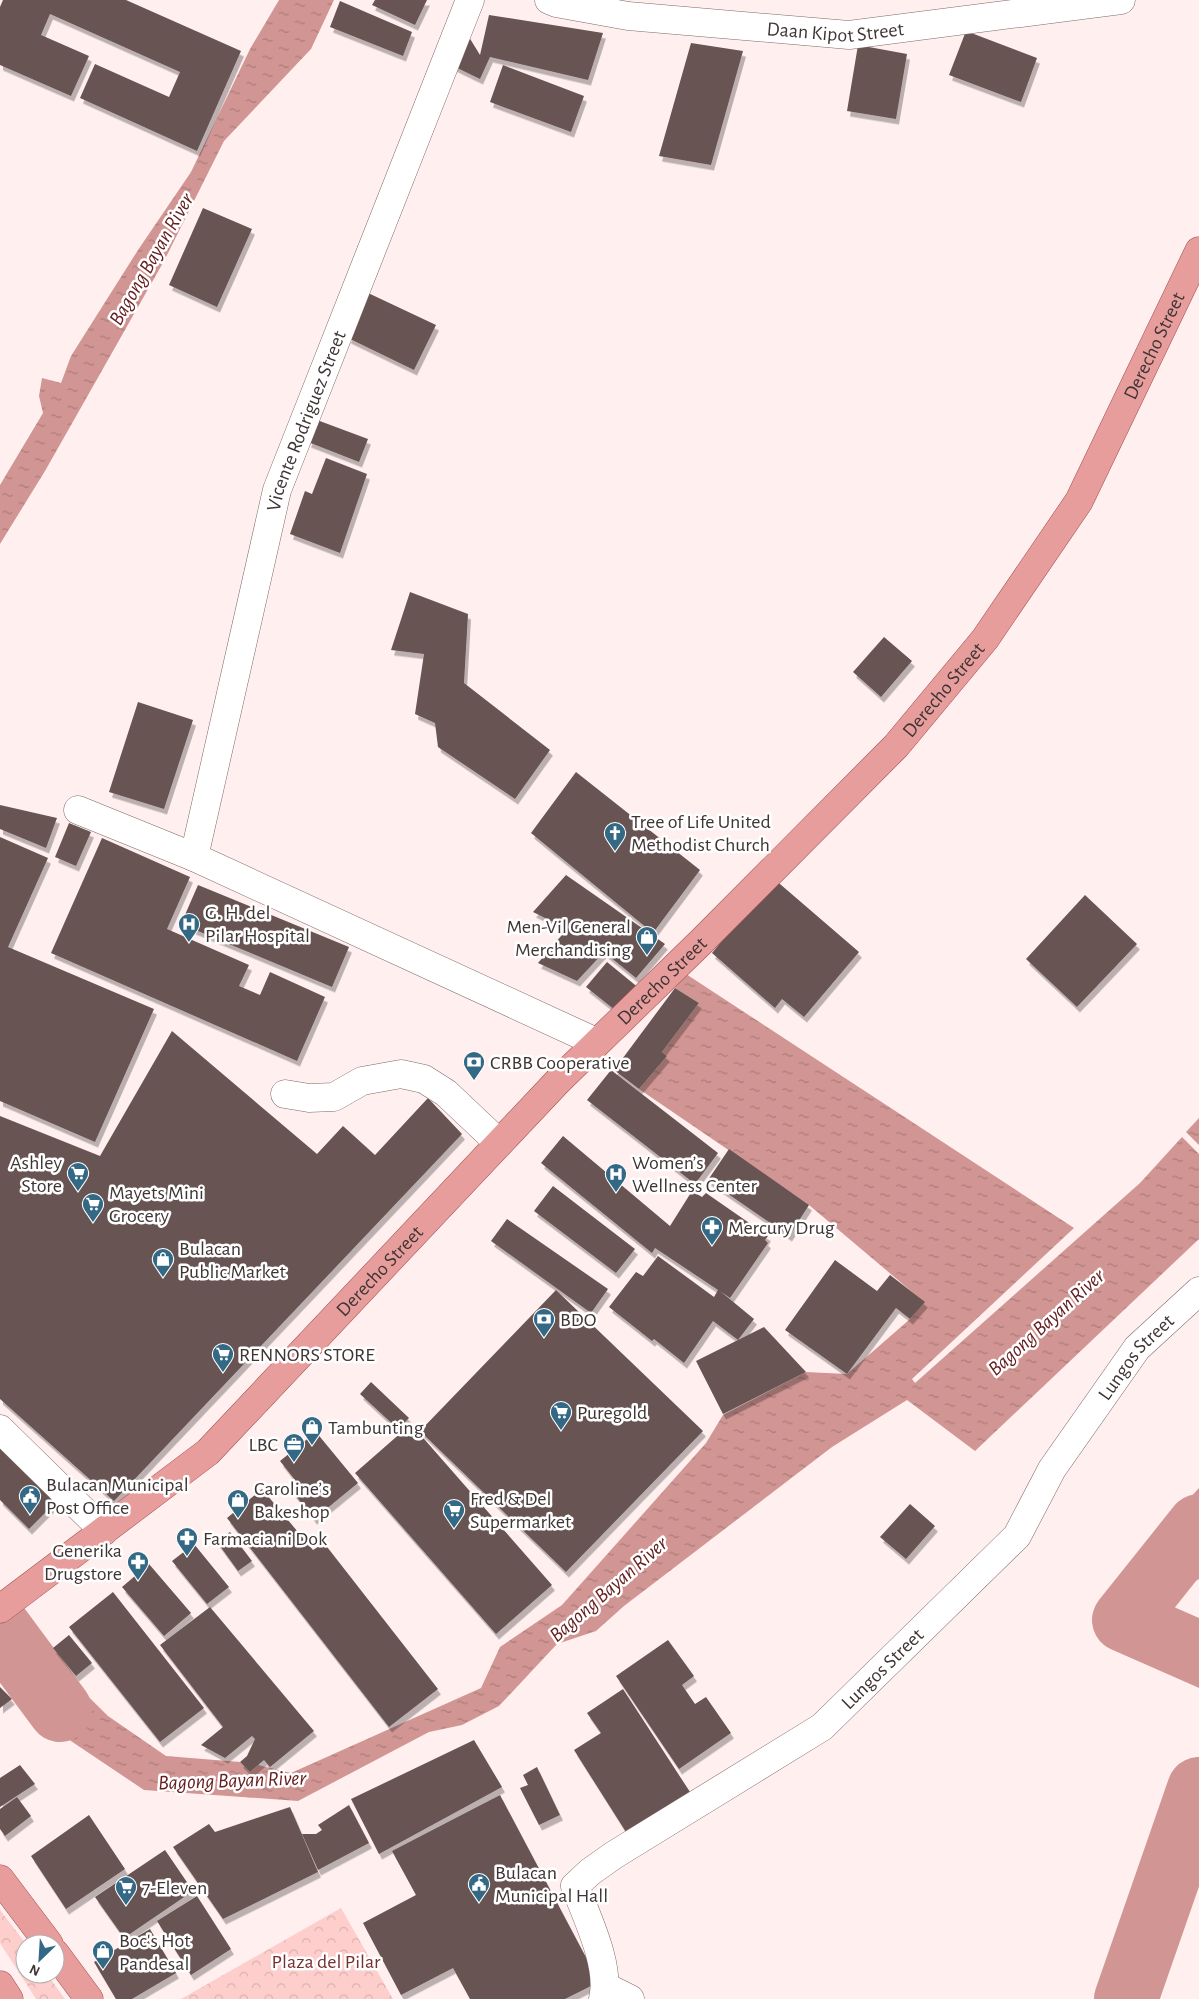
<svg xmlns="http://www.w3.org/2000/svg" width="1199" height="1999" font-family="'Alegreya Sans',sans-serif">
	<defs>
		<pattern id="forest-crowns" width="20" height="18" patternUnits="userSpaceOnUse" patternTransform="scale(1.25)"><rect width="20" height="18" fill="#fdcecb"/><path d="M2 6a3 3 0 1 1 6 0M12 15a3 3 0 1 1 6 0" fill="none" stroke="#dab2af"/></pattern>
		<pattern id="water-ripples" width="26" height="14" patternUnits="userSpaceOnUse" patternTransform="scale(1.25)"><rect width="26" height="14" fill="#d19693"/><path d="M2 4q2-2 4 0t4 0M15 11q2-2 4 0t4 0" fill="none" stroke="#ab7b79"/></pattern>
		<filter id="shadow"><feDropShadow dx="3" dy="5.5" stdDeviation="0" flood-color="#0004"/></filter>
	</defs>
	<rect width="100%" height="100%" fill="#fff0ef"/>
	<path fill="url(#forest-crowns)" d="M341 1908 393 1999H181Z
		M0 1910 26 1944 25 1974H47L65 1999H36L0 1943Z"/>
	<path fill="url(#water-ripples)" d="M279 0H334L311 49 224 141 164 261 45 471 0 544V485L43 413 39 396 42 378 61 383 71 356 138 250 191 172 250 49Z
		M686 974 1074 1228 912 1379 915 1383 1140 1183 1182 1137 1199 1154V1239L975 1451 907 1400 832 1447 624 1606 596 1631 557 1644 499 1706 462 1725 429 1732 298 1801 144 1790 56 1731 0 1666V1645L21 1630 108 1716 166 1756 240 1762 250 1772 258 1765 291 1773 481 1688 500 1647 562 1605 706 1443 723 1415 806 1372 847 1374 910 1319 924 1302 809 1205 639 1089 667 1056 662 1052 699 1003 675 988Z
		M1199 1118V1145L1186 1132Z
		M1199 1488V1579L1175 1593 1141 1610 1152 1632 1133 1649 1119 1640 1112 1628 1124 1603 1143 1581 1144 1548Z
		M1199 1641V1688L1188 1683V1647Z"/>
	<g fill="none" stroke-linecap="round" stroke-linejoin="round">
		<path stroke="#d19693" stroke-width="64" d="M1199 1526 1124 1620 1199 1653
			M0 1629 60 1710
			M1126 1999 1199 1789"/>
	</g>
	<path fill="#685453" filter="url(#shadow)" d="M3 0H126L241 51 197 151 80 98 95 64 169 97 180 72 50 14 41 35 89 56 71 96 0 65V7Z
		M375 0H427L415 25 372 5Z
		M340 1 412 32 403 56 330 27Z
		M489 15 603 33 588 80 490 57 480 79 449 64 464 29 480 55Z
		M966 31 1037 58 1021 102 949 75Z
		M691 43 743 51 711 165 659 156Z
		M858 45 907 54 896 119 847 111Z
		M503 65 584 96 571 132 490 102Z
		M203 208 252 229 217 307 169 285Z
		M366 292 436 325 414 370 348 338Z
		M317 420 368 439 359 462 308 442Z
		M326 458 367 474 340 553 290 534 305 491 312 494Z
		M410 592 468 614 464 683 550 750 515 799 438 747 435 723 415 714 424 654 391 650Z
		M884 637 912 661 881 697 853 672Z
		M138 702 193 720 164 809 109 792Z
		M576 772 700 870 653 933 531 833Z
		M0 805 57 818 46 848 0 829Z
		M69 823 91 832 76 866 55 857Z
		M0 837 48 858 8 947 154 1009 95 1142 0 1101Z
		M102 838 190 877 167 929 249 965 239 986 260 995 270 972 325 997 297 1061 51 953Z
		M566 875 665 944 636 978 604 952 577 981 538 963 567 929 533 912Z
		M773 878 859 952 804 1017 782 999 775 1008 712 953Z
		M198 885 349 947 332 987 181 924Z
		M1085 895 1137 944 1077 1007 1026 959Z
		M607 962 640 989 620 1014 586 987Z
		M675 988 699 1003 662 1052 667 1056 639 1089 614 1070Z
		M172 1031 317 1154 343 1126 375 1155 428 1098 462 1134 114 1501 0 1399V1116L100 1156Z
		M611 1070 718 1153 695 1184 587 1100Z
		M563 1136 670 1226 692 1191 702 1197 706 1193 768 1236 765 1240 768 1243 730 1298 720 1291 754 1319 738 1340 713 1321 684 1363 654 1339 652 1341 609 1307 636 1272 643 1276 658 1256 714 1297 718 1290 655 1248 652 1253 541 1163Z
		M729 1149 809 1205 789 1236 708 1180Z
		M553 1186 635 1249 616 1273 534 1211Z
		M507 1219 608 1289 591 1313 491 1241Z
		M835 1260 877 1291 890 1275 925 1302 910 1319 896 1308 847 1374 785 1330Z
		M556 1290 703 1431 566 1572 420 1431Z
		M764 1327 806 1372 723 1414 696 1361Z
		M371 1382 409 1418 398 1429 360 1394Z
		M411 1424 552 1585 496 1634 355 1473Z
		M316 1432 358 1483 314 1519 292 1491 299 1485 280 1461Z
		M0 1439 60 1498 29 1529 0 1500Z
		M262 1489 313 1550 324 1543 438 1689 389 1727 227 1518Z
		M910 1504 935 1526 906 1559 880 1537Z
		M230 1532 252 1561 238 1571 217 1542Z
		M194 1544 229 1587 207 1604 172 1561Z
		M149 1564 191 1613 164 1636 122 1587Z
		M113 1592 204 1708 160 1742 69 1627Z
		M210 1607 314 1731 270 1767 264 1760 250 1772 240 1762 247 1756 255 1739 252 1736 225 1758 201 1745 223 1727 160 1645Z
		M69 1635 92 1663 76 1676 53 1648Z
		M668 1640 694 1676 682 1685 695 1704 706 1697 731 1733 679 1769 616 1676Z
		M0 1687 12 1699 0 1708Z
		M623 1689 690 1792 626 1832 574 1750 601 1733 587 1713Z
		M474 1740 502 1787 379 1854 351 1799Z
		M20 1765 35 1784 0 1807V1778Z
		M537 1767 560 1815 539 1825 520 1788 528 1785 523 1775Z
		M500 1795 599 1982 565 1999H470L453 1968 401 1995 363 1923 416 1895 392 1851Z
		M17 1797 31 1816 5 1836 0 1829V1809Z
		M349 1805 369 1843 318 1870 302 1834H316L322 1830 318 1825Z
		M290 1807 318 1872 223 1919 173 1847 209 1824 215 1832Z
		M89 1815 125 1869 66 1909 31 1856Z
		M165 1850 193 1891 124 1938 95 1897Z
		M197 1896 231 1949 191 1975 157 1921Z
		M150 1929 176 1973 132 1999H116L94 1962Z"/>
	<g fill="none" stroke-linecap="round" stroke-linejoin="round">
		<g stroke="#7e6968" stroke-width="29">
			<g id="minor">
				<path id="s1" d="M549 0 556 3 628 16 849 35 1121 0"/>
				<path d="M78 810 194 857 596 1042"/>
				<path id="s2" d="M194 857 277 490 470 0"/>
				<path d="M285 1094 309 1098 334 1097 362 1081 401 1074 424 1079 446 1093 499 1143"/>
				<path d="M0 1429 104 1531"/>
				<path d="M606 1987 630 1999"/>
				<path id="s3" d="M603 1999C611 1966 587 1918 575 1886L590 1872 614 1855 822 1727 1017 1536 1052 1469 1137 1348 1199 1291"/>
			</g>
		</g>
		<g stroke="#a24e4e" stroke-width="29">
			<g id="major">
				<path id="s4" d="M0 1609 208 1452 559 1080 702 941 896 746 985 639 1079 501 1199 251"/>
				<path d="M0 1879 49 1944"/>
				<path d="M55 1953 89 1999"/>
				<path d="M0 1985 9 1999"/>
			</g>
		</g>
		<use href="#minor" stroke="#fff" stroke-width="28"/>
		<use href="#major" stroke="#e89d9d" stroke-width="28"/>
	</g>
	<defs>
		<g id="church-pin" transform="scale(1.125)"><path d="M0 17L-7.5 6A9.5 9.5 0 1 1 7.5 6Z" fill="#336984" stroke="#fff"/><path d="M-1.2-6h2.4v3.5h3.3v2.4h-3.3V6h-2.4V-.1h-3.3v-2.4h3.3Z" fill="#fff"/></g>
		<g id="hospital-pin" transform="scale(1.125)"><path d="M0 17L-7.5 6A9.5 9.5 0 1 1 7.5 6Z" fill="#336984" stroke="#fff"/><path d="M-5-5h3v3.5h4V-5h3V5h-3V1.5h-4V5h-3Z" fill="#fff"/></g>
		<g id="shop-pin" transform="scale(1.125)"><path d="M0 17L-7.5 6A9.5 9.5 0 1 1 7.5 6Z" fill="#336984" stroke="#fff"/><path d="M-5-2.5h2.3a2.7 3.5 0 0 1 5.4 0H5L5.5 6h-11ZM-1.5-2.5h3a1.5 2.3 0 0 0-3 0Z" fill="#fff"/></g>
		<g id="bank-pin" transform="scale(1.125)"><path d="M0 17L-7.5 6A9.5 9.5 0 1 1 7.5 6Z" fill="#336984" stroke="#fff"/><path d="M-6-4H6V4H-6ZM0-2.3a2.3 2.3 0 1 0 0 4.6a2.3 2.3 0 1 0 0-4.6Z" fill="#fff"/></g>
		<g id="supermarket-pin" transform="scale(1.125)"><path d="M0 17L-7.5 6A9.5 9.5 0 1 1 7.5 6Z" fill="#336984" stroke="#fff"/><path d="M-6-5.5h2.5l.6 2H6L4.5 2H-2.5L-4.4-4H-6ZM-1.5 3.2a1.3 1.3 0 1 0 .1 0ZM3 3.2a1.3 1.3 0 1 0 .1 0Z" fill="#fff"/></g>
		<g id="pharmacy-pin" transform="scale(1.125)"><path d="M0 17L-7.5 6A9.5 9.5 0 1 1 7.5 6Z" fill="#336984" stroke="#fff"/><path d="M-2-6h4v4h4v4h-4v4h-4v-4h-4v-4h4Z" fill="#fff"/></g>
		<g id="office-pin" transform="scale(1.125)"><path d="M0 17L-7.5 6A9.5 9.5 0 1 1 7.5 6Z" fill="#336984" stroke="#fff"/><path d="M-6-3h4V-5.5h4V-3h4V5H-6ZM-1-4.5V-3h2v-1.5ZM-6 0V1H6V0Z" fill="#fff"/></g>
		<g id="civic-pin" transform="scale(1.125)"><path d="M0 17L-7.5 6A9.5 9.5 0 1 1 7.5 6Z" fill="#336984" stroke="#fff"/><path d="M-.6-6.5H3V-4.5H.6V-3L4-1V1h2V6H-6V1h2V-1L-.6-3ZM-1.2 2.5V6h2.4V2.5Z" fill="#fff"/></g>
	</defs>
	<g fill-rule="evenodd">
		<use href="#church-pin" x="615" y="833"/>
		<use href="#hospital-pin" x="189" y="924"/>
		<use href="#shop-pin" x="647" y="937"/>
		<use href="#bank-pin" x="474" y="1062"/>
		<use href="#supermarket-pin" x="78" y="1173"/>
		<use href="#hospital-pin" x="616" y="1174"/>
		<use href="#supermarket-pin" x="93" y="1204"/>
		<use href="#pharmacy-pin" x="712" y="1227"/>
		<use href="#shop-pin" x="163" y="1259"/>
		<use href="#bank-pin" x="544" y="1319"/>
		<use href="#supermarket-pin" x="223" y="1354"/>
		<use href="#supermarket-pin" x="561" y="1412"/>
		<use href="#shop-pin" x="312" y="1427"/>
		<use href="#office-pin" x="294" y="1444"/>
		<use href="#civic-pin" x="30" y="1496"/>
		<use href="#shop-pin" x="238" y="1500"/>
		<use href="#supermarket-pin" x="454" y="1510"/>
		<use href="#pharmacy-pin" x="187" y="1538"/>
		<use href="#pharmacy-pin" x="138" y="1562"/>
		<use href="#civic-pin" x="479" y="1884"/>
		<use href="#supermarket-pin" x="126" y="1887"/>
		<use href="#shop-pin" x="103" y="1951"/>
	</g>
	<g text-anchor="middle" stroke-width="5" stroke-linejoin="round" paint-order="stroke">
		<g font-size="20" fill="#3e3534" stroke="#fff">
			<text dy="7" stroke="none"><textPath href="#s1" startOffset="289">Daan Kipot Street</textPath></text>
			<text dy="7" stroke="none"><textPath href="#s4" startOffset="1725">Derecho Street</textPath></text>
			<text dy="7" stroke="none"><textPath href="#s2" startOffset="451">Vicente Rodriguez Street</textPath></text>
			<text dy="7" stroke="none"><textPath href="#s4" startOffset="1320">Derecho Street</textPath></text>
			<text dy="7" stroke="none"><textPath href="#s4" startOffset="915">Derecho Street</textPath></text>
			<text dy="7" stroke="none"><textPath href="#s4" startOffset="510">Derecho Street</textPath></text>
			<text dy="7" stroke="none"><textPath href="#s3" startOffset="901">Lungos Street</textPath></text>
			<text dy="7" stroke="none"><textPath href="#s3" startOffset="496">Lungos Street</textPath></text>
		</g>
		<g font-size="20" fill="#3e3534" stroke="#fff" text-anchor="start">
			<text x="631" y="828">Tree of Life United<tspan x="631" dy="23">Methodist Church</tspan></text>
			<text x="205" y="919">G. H. del<tspan x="205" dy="23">Pilar Hospital</tspan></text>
			<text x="631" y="933" text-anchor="end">Men-Vil General<tspan x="631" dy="23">Merchandising</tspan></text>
			<text x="490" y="1069">CRBB Cooperative</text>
			<text x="62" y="1169" text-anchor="end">Ashley<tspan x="62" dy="23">Store</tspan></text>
			<text x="632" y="1169">Women’s<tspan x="632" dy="23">Wellness Center</tspan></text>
			<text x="109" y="1199">Mayets Mini<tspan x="109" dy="23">Grocery</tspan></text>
			<text x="728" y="1234">Mercury Drug</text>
			<text x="179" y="1255">Bulacan<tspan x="179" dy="23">Public Market</tspan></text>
			<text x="560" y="1326">BDO</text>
			<text x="239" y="1361">RENNORS STORE</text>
			<text x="577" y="1419">Puregold</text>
			<text x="328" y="1434">Tambunting</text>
			<text x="278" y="1451" text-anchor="end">LBC</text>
			<text x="46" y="1491">Bulacan Municipal<tspan x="46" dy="23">Post Office</tspan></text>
			<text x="254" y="1495">Caroline’s<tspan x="254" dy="23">Bakeshop</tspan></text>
			<text x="470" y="1505">Fred &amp; Del<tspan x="470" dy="23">Supermarket</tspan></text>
			<text x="203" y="1545">Farmacia ni Dok</text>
			<text x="122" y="1557" text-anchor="end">Generika<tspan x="122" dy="23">Drugstore</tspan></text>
			<text x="495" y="1879">Bulacan<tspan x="495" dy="23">Municipal Hall</tspan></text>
			<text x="142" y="1894">7-Eleven</text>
			<text x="119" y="1947">Boc's Hot<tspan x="119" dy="23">Pandesal</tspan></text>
		</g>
		<g font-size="20" fill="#772f2f" stroke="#fff">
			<text x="326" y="1968">Plaza del Pilar</text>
		</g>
		<g font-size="21" font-style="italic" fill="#672021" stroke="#fff">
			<text transform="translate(151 259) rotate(-60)" y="7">Bagong Bayan River</text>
			<text transform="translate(1046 1322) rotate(-42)" y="7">Bagong Bayan River</text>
			<text transform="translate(608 1589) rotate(-41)" y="7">Bagong Bayan River</text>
			<text transform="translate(232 1780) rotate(-2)" y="7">Bagong Bayan River</text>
		</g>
	</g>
	<g transform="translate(40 1959) rotate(205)"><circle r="24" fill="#ffffff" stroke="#b2aeae"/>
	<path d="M0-4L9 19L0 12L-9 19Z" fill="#336984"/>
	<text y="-8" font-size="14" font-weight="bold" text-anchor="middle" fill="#3e3534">N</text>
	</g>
</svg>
